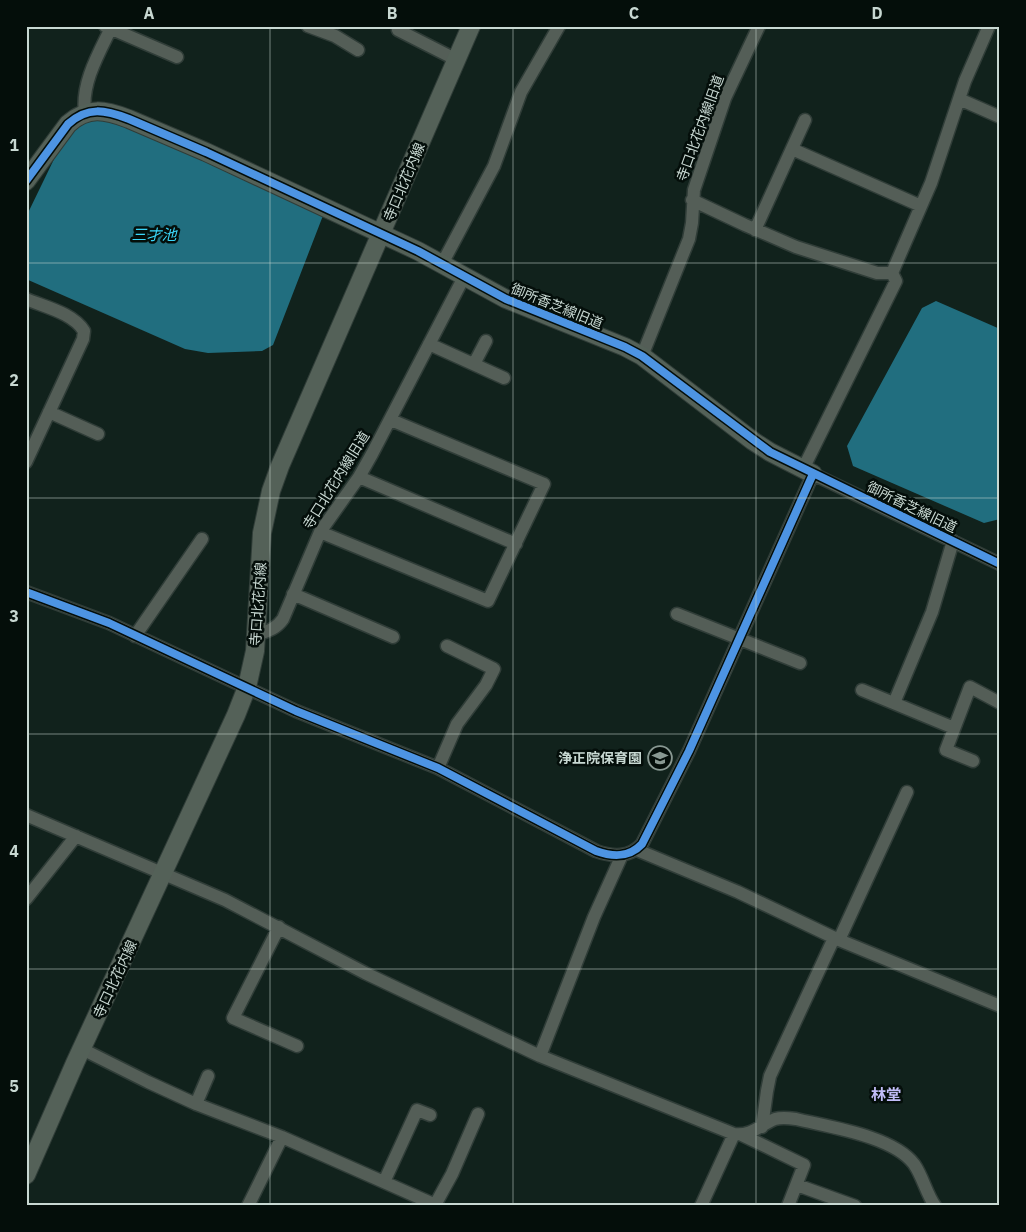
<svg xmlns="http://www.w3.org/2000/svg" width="1026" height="1232" font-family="'IBM Plex Sans','Noto Sans JP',sans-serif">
	<rect width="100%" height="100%" fill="#11221c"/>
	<path fill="#216e7f" d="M90 119 108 121 181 148 324 213 273 345 262 351 208 353 185 349 26 279V217L57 153 77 126Z
		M936 301 1000 329V519L984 523 853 466 847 446 922 308Z"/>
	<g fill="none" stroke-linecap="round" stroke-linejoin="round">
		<g stroke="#303d38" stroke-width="15">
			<path id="street" d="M105 26 177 57
				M308 26 335 36 358 50
				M398 30 457 60
				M959 99 1000 117
				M85 113C81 83 99 53 112 26
				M792 149 921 206
				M692 200 745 225 796 247 877 273H892L931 183 965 81 989 26
				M755 230 805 120
				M442 264 494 166 521 92 559 26
				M26 299C45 307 73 313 84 331L83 339 26 462
				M429 344 504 378
				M642 356 689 239 692 223 694 190 725 98 759 26
				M474 364 486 341
				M49 412 98 434
				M803 469 896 281 892 273
				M359 477 516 544
				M320 532 488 601 544 484 391 420
				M26 592 109 623 296 711 438 768 596 851C613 857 629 858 642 844L689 751 813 474 1000 564
				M293 594 393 637
				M677 614 800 663
				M256 635C268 631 276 629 283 619L320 532 359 477 372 454 464 277
				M135 636 202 539
				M862 690 954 728
				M894 703 932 612 953 541
				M973 761 946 750 970 687 1000 703
				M438 768 457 724 486 685 494 669 447 646
				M26 815 225 900 365 973 540 1056 734 1134C752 1136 760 1125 775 1119 782 1117 789 1118 796 1119 829 1127 893 1136 914 1164 923 1177 926 1193 935 1206
				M637 850 738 892 839 940 1000 1006
				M26 899 76 836
				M279 927 233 1018 297 1046
				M839 940 907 792
				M82 1049 148 1082 196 1104 282 1137 438 1206
				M540 1056 594 917 622 855
				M196 1104 208 1076
				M762 1127 767 1091 770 1076 834 938
				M742 1135 804 1165 788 1206
				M384 1182 417 1110 430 1115
				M797 1185 855 1206
				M435 1205 452 1174 478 1114
				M248 1206 282 1137
				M701 1206 734 1134"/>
		</g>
		<g stroke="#303d38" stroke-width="20">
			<path id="secondary" d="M26 181 68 124C88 106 105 110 129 119L206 152 418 251 506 299 625 347 642 356 753 441 770 452 813 474
				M26 1175 75 1063 236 715 247 687 255 651 262 533 271 491 280 466 471 26"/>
		</g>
		<use href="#street" stroke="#545e57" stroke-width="12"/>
		<use href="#secondary" stroke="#546158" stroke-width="18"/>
		<g stroke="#040e0a" stroke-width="11">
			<path id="cycleway" d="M26 181 68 124C88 106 105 110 129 119L206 152 418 251 506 299 625 347 642 356 770 452 1000 564
				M26 592 109 623 296 711 438 768 596 851C613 857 629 858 642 844L689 751 813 474"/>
		</g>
		<use href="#cycleway" stroke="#4d94e3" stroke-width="8"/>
	</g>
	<path fill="none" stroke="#c8d8d2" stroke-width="1" stroke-opacity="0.55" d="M270 26V1206M513 26V1206M756 26V1206M26 263H1000M26 498H1000M26 734H1000M26 969H1000"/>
	<defs>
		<g id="school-ring" transform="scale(1.25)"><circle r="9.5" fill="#040e0a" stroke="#889892" stroke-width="1.5"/><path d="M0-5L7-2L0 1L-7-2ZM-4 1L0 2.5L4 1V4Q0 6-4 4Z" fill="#889892"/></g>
	</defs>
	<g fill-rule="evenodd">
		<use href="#school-ring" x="660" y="758"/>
	</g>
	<g text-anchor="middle" stroke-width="5" stroke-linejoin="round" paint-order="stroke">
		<g font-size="14" fill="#c8d8d2" stroke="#040e0a">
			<text transform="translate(700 128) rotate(-70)" y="5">寺口北花内線旧道</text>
			<text transform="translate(404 182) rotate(-67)" y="5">寺口北花内線</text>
			<text transform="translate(557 306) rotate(22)" y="5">御所香芝線旧道</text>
			<text transform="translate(336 480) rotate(-58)" y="5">寺口北花内線旧道</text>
			<text transform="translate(912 507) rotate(26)" y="5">御所香芝線旧道</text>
			<text transform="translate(258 604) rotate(-86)" y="5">寺口北花内線</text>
			<text transform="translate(115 979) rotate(-65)" y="5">寺口北花内線</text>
		</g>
		<g font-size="14" font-weight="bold" fill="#c8d8d2" stroke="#040e0a" text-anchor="end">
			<text x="642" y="763">浄正院保育園</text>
		</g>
		<g font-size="15" font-style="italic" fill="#3bd6f9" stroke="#040e0a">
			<text x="154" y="240">三才池</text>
		</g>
		<g font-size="15" font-weight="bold" fill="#c1bdf7" stroke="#040e0a">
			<text x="886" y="1100">林堂</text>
		</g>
	</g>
	<rect width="1026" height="1232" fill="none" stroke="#040e0a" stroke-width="55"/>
	<rect x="28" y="28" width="970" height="1176" fill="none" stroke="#c8d8d2" stroke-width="2"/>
	<g font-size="16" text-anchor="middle" font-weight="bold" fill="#c8d8d2">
		<text x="149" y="19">A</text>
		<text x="392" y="19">B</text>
		<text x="634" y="19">C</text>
		<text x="877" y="19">D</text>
		<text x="14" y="151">1</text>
		<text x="14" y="386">2</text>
		<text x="14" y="622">3</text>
		<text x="14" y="857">4</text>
		<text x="14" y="1092">5</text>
	</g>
</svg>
